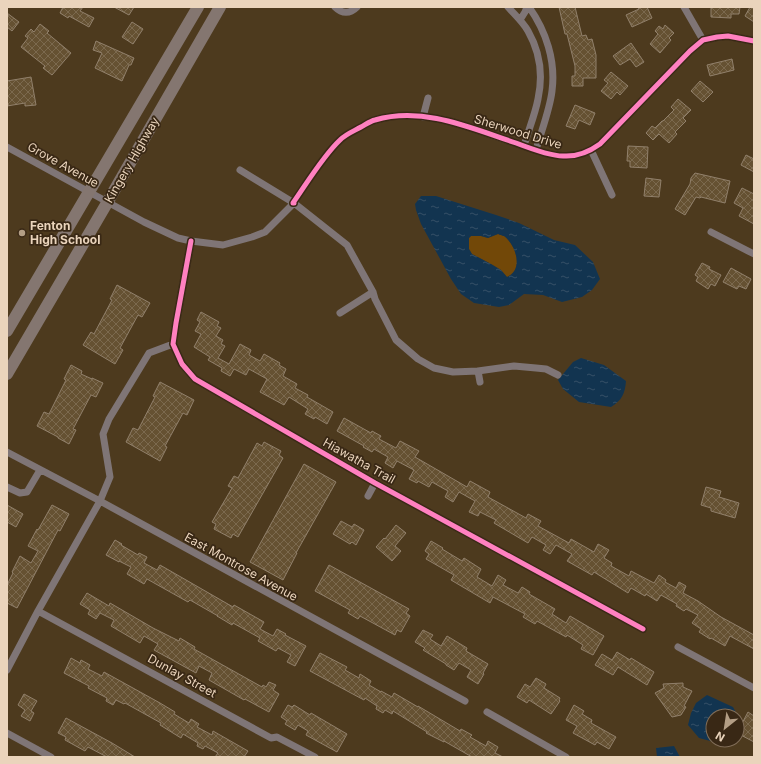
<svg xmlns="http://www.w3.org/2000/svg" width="761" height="764" font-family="Inter,sans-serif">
	<defs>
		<pattern id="water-ripples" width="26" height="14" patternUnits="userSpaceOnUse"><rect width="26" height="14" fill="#123450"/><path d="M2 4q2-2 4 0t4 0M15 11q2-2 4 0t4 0" fill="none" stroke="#355067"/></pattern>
		<pattern id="building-cross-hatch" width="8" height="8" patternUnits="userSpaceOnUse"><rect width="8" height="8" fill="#655132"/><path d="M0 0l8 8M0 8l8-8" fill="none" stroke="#7b694e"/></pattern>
	</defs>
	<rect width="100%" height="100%" fill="#4d3a1e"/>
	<path fill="#724808" d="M498 234C498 234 503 236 504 236 516 245 524 270 507 277L501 270 491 264 472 254 469 249V238L471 236H481L488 238Z"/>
	<path fill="url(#water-ripples)" fill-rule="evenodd" d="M421 196H436L496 215 519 223 554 240 575 245 593 262 600 279 592 290 582 297 562 302 543 295 524 294 509 305 499 307 474 303 461 294 451 279 421 224 416 210 415 204ZM498 234C498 234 503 236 504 236 516 245 524 270 507 277L501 270 491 264 472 254 469 249V238L471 236H481L488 238Z
		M581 358 604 365 626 381C625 394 622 400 611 407L579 402 563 389 558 380 573 362Z
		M707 695 733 707 739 718 737 721V716H713V740H718L714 742 699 738 688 725 691 713 696 703Z
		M674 746 680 757H657L656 748Z"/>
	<path fill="url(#building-cross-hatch)" stroke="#91806b" d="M63 7H83L80 11 94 18 89 27 69 16 68 18 60 13Z
		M114 7H134L129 15Z
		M559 7H575L582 36 586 35 588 40 592 39 596 55V78H583V86H572V76H575V66L567 34H565Z
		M638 7H647L652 18 632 27 626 15 639 9Z
		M711 7H740L739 14H731V18L711 17Z
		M750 7H754V22L745 16Z
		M7 13 19 22 12 31 7 27Z
		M132 22 143 29 133 44 122 37Z
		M40 24 49 31 47 33 71 53 52 75 43 68 45 66 21 47 28 38 25 36 31 29 34 32Z
		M665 25 674 33 669 38 671 40 660 53 650 44 658 34 655 31 659 26 663 29Z
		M96 41 134 58 131 65H129L122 81 95 68 102 53 93 50Z
		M631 43 644 62 636 67 630 59 620 65 613 56Z
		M732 59 734 70 710 76 707 65Z
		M611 72 628 86 620 95 617 92 611 99 601 91 608 83 604 80Z
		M31 77 36 105 25 106V103L7 106V81Z
		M700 81 713 92 703 102 691 91Z
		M678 99 691 110 683 118 686 121 675 132 677 134 669 143 659 134 653 140 646 133 652 126 655 128 662 121H663L674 110 671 107Z
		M575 105 595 113 590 125 579 120 575 129 566 126Z
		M628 146 648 147 647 168 630 167V161H627Z
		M746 155 754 159V172L741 165Z
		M695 173 730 181 725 203 701 197 700 198 696 197 685 215 675 209 690 184 691 178Z
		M646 178 661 180 659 197 644 196Z
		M742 188 754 194V224L739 216 743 208 734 203Z
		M702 263 710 267 709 269 721 275 715 286 711 284 708 289 696 281 698 277 695 275Z
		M731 268 751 279 746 289 739 286 737 289 723 282Z
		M117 285 150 303 142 317 138 315 120 348 123 350 115 364 83 345 91 332 94 334 112 300 110 299Z
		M201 312 219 322 217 326 221 328 216 336 223 340 221 344 225 346 218 358 229 364 240 344 251 350 249 355 260 361 264 354 280 363 279 365 286 369 283 376 297 384 295 388 308 395 307 397 333 412 327 424 315 417 314 419 305 414 308 409 289 397 284 405 260 392 267 379 249 369 246 375 234 369 230 376 221 371 222 368 208 360 210 357 194 347 201 334 195 331 200 322 197 320Z
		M71 365 82 371 81 374 92 379V378L103 383 96 397 91 395 73 429 76 430 69 444 58 438V437L37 426 44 412 49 414 66 380 64 379Z
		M160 382 194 400 187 415 183 413 165 446 167 447 160 461 126 442 133 428 138 430 155 397 153 396Z
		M344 418 371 433 372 431 381 436 379 439 396 448 400 441 419 451 415 457 467 487 470 481 490 492 488 497 526 518 528 514 541 521 538 526 569 543 571 539 594 552 598 544 609 550 604 558 612 563 611 566 629 576 631 571 654 583 659 575 666 580 665 582 676 588 679 582 686 586 683 593 698 601 721 617 754 635V649L730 636 725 646 711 638 710 639 699 632 701 629 692 623 698 615 686 609 684 611 676 606 677 604 661 595 657 601 646 594 645 596 631 588 628 593 594 572 592 575 567 561 572 554 556 545 550 554 543 550 546 545 532 537 528 543 494 523 496 520 480 512 478 516 469 512 475 501 459 492 453 502 445 497 448 491 432 482 429 487 418 481 417 483 409 479 414 470 397 461 393 468 385 463 388 457 374 449 372 452 363 447 364 446 337 431Z
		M264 442 281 451 279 455 283 458 238 537 233 534 231 538 214 529 216 524 212 522 232 488 228 486 234 476 238 478 257 443 262 446Z
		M304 464 336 482 296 553H297L283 580 250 562Z
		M706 487 721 491 719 497 739 503 735 518 711 511V508L701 505Z
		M7 505 23 514 16 527 7 522Z
		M52 505 69 514 60 531 58 530 17 608 7 603V585L13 573 12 572 20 556 31 563 38 551 28 546 37 529 38 530Z
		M341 521 352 527 354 524 364 530 356 545 352 542 350 544 333 534Z
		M396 525 406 533 395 546 401 551 392 561 376 547 384 538 385 539Z
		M115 540 122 544 121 545 138 555 139 553 147 557 144 563 157 570 160 565 233 607 234 605 264 622 260 629 273 636 277 629 286 634 285 635 306 646 295 666 287 662 291 655 278 648 276 651 258 641 260 638 233 623 232 625 217 616H218L190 600 188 602 147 579 144 584 127 574 131 567 119 561V562L106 555Z
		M431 541 443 548 442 549 462 561 464 558 481 569 477 577 492 586 498 575 506 580 503 585 518 593 522 587 530 592 529 594 555 609 552 614 566 623 570 616 604 636 593 655 581 649 583 645 567 635 566 637 537 621 535 624 523 617 525 614 493 597 490 603 451 580 454 575 426 559 429 554 425 551Z
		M329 565 409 609 406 613 410 616 401 632 397 630 395 635 360 616 358 619 348 613 350 610 315 591Z
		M87 593 109 606 110 603 153 628 179 641 180 638 195 647 194 649 262 687 263 685 266 687 269 682 276 685 273 690 279 694 269 712 245 699 244 700 209 680 212 673 199 666 196 673 154 650 158 644 144 636 140 643 111 626 114 620 100 613 96 619 88 614 90 610 80 604Z
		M423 630 433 635 430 639 441 646 447 636 467 648 466 651 488 664 483 673 484 674 478 684 467 677 471 670 459 663 454 670 446 665V664L423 650 425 648 415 642Z
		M617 652 630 660 631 658 654 672 647 685 618 667 613 675 595 665 602 654 612 660Z
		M320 653 347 667 345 670 359 678 360 674 371 681 369 685 381 692V691L392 697 394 693 418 707V706L460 731 461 729 472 735 470 737 486 746 488 741 498 747 495 753 503 757H472L444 741V742L426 733 427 732 393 711 392 714 385 710 383 713 376 709 377 706 365 698 364 700 310 671Z
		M71 658 80 663 81 660 90 665 88 669 102 676 104 672 160 703 175 712 174 714 189 723 191 719 199 724 197 727 212 735 213 731 248 751 244 757H215L218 753 205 746 203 749 197 746 198 743 183 734 181 738 160 725 161 723 125 703 124 704 116 700 113 705 106 701 107 698 88 688 89 686 64 673Z
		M536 678 546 684 544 688 560 698 559 700 560 701 551 714 529 700 527 703 517 697 525 684 530 687Z
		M683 683V687L692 691 684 706 686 707 681 715 672 717 655 693 664 688 663 684Z
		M24 694 37 701 31 711 34 713 30 721 21 716 25 710 18 705Z
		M288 705 292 707 294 705 310 715 311 713 347 734 337 752 306 735 308 731 298 725 295 730 285 724 287 721 281 717Z
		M574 705 584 711 582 714 592 720 591 723 616 737 609 749 597 742 595 745 573 733 577 726 566 720Z
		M748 712 754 716V742L737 733Z
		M66 718 112 743 135 757H107L88 747 85 751 65 740 66 737 58 733Z"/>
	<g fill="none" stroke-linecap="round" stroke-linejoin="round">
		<path stroke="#7f7576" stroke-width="7" d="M335 7C342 14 350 14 357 7
			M508 7C515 15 523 22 528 31 540 52 543 76 538 99 535 115 528 131 524 146
			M529 7C546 31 556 61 552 91 550 109 541 132 536 150
			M684 7 703 40
			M520 20 525 12 527 7
			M423 117 428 98
			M7 147 144 222 178 238 191 241 223 245 252 237 265 232 294 203
			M591 150 612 195
			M240 170 294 203
			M293 203C307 183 323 156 340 140 346 134 354 131 361 127 365 125 370 121 375 120 423 106 471 128 516 143 529 148 550 156 563 156 577 157 589 152 600 144L690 51 703 40 717 37 728 36 754 41
			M294 203 347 245 373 292 375 299 396 340 418 359 434 368 453 372 478 371 514 366 536 368 546 369 558 375
			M711 232 754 254
			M191 241 176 323 173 344 182 364 195 379 375 483 643 629
			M340 313 373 292
			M478 371 480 382
			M7 452 100 501 465 701
			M7 487 20 493 27 492 40 470
			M368 496 375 483
			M38 611 271 738 277 737 315 757
			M678 647 754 688
			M7 670 38 611 100 501 110 477 103 434 109 419 149 353 173 344
			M487 712 566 757
			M7 733 51 757"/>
		<path stroke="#847670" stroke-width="12" d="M7 331 198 7
			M7 374 107 203 220 7"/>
		<g stroke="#392815" stroke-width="8">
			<path id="cycleway" d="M294 203H293C307 183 323 156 340 140 346 134 354 131 361 127 365 125 370 121 375 120 423 106 471 128 516 143 529 148 550 156 563 156 577 157 589 152 600 144L690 51 703 40 717 37 728 36 754 41
				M191 241 176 323 173 344 182 364 195 379 375 483 643 629"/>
		</g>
		<use href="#cycleway" stroke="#ff80c0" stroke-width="5"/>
	</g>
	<circle fill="#b39e85" stroke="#392815" stroke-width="1.5" cx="22" cy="233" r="4"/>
	<g text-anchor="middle" stroke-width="3.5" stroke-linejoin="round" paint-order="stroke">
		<g font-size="12" fill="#ead4bc" stroke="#392815">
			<text transform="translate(518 132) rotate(17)" y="4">Sherwood Drive</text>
			<text transform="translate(132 160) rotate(-60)" y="4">Kingery Highway</text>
			<text transform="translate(63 165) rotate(29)" y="4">Grove Avenue</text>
			<text transform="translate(359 461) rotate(29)" y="4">Hiawatha Trail</text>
			<text transform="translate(241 567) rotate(29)" y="4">East Montrose Avenue</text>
			<text transform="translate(182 676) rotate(29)" y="4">Dunlay Street</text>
		</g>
		<g font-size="12" font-weight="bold" fill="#ead4bc" stroke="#392815" text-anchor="start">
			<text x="30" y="230">Fenton<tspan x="30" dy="14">High School</tspan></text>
		</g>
	</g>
	<rect width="761" height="764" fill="none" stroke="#ead4bc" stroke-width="16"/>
	<g transform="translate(725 728) rotate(210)"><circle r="19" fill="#392815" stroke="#806d58"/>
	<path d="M0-3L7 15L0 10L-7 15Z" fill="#b39e85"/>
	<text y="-6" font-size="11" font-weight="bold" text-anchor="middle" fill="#ead4bc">N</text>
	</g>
</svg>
